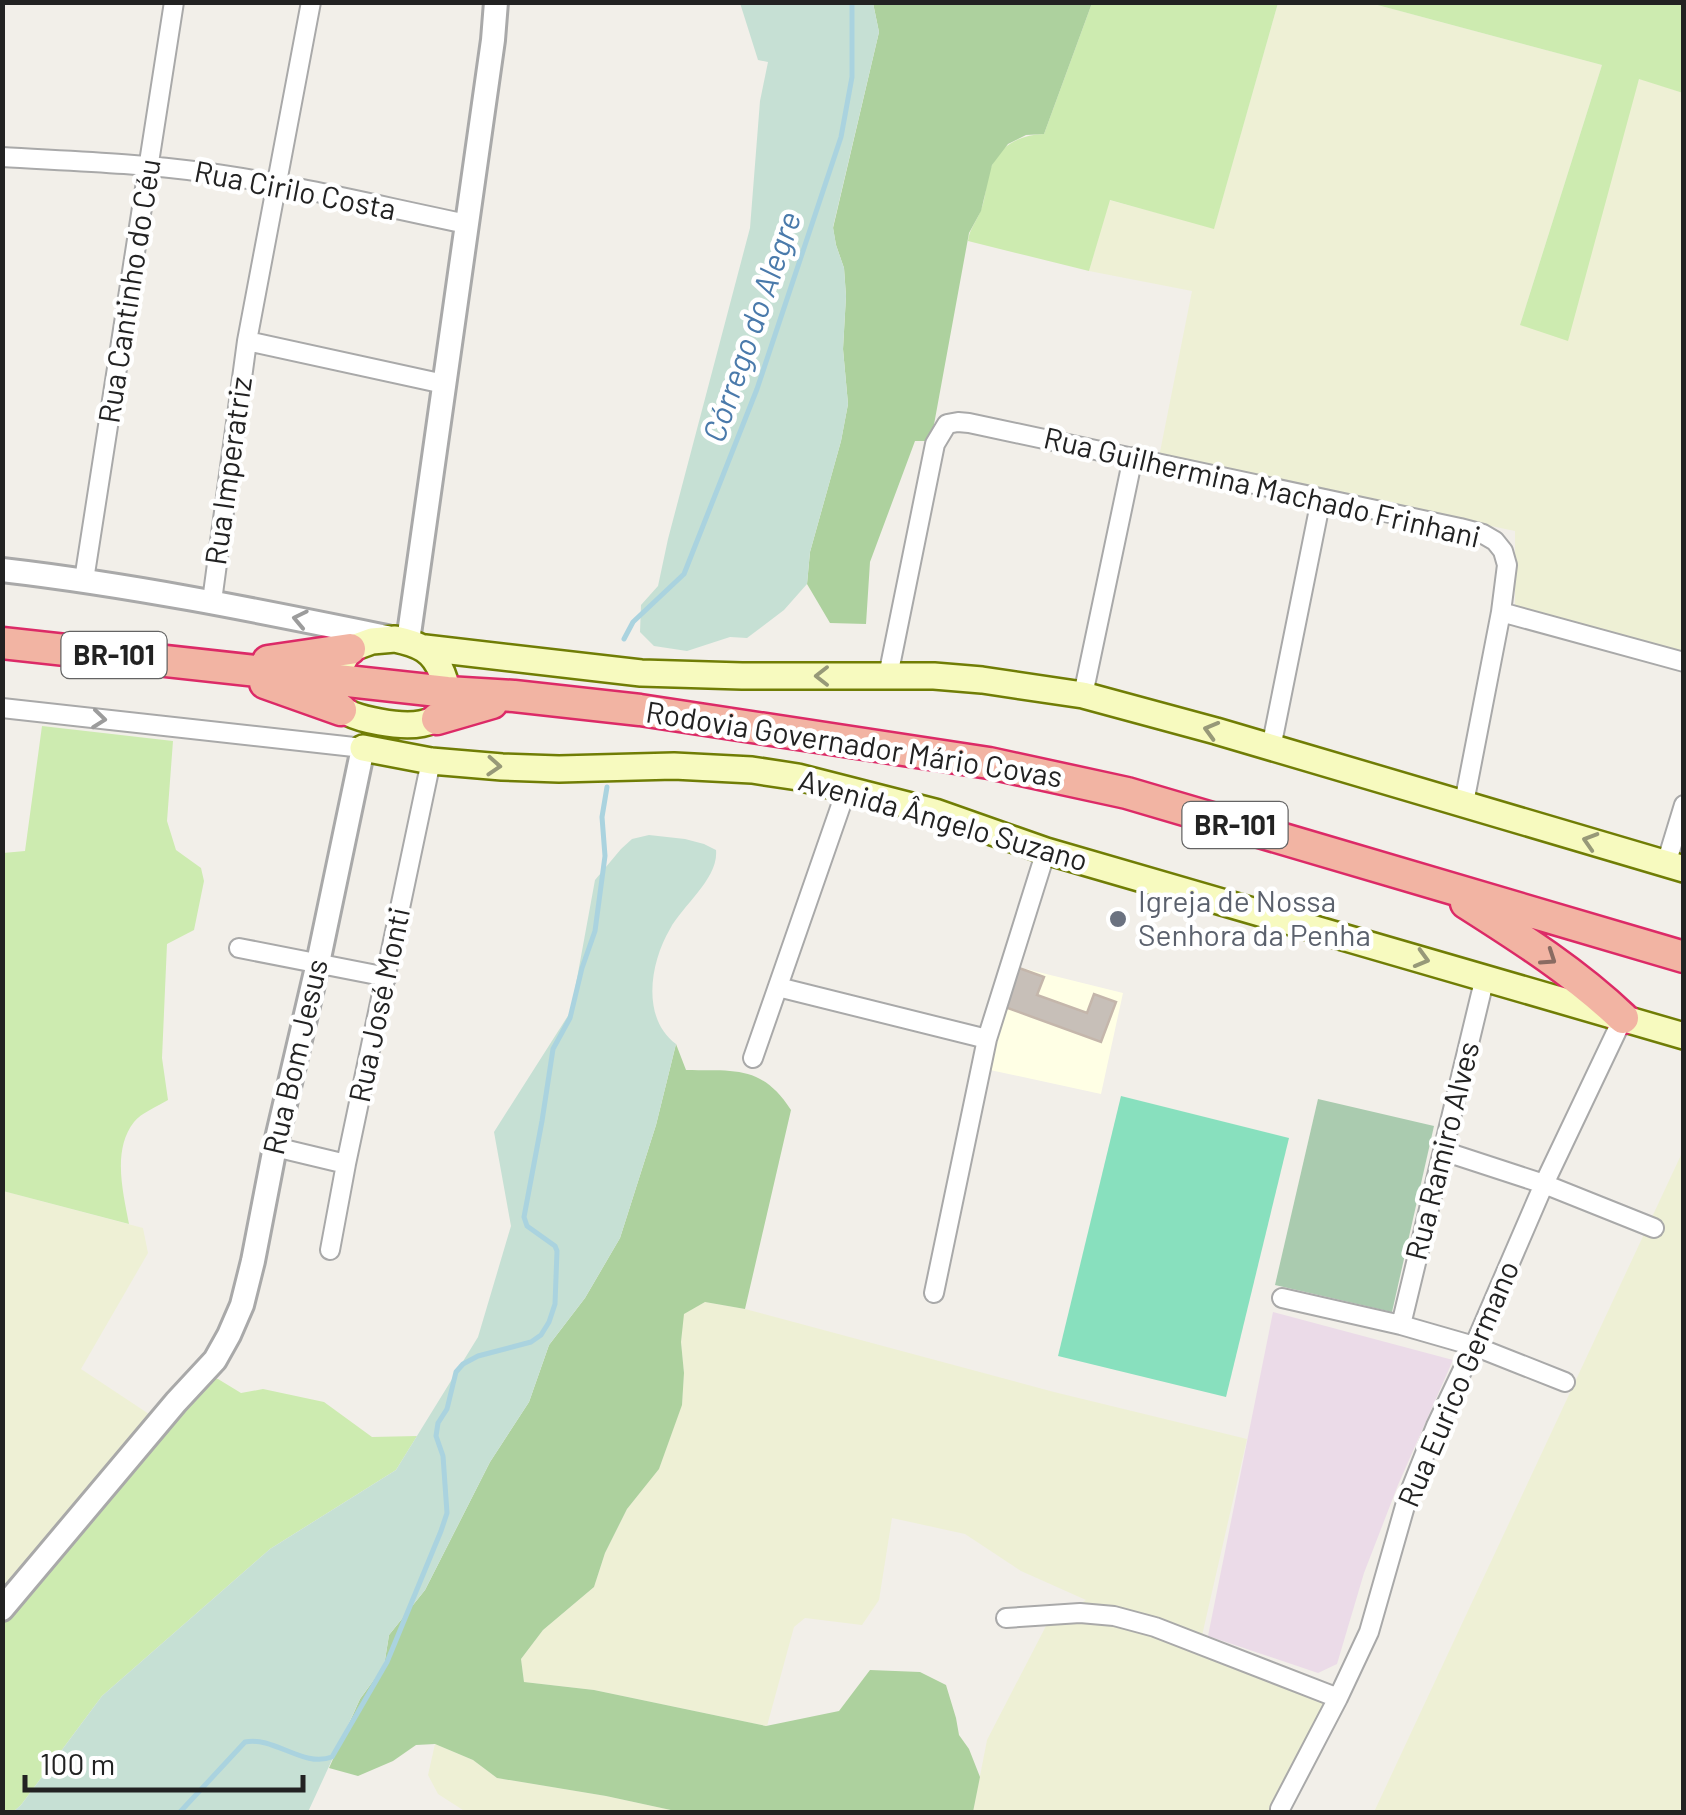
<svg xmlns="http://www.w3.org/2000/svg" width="1686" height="1815" font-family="Barlow,sans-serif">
	<rect width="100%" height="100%" fill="#f2efe9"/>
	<path fill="#ebdbe8" d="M1273 1312 1453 1360 1398 1485 1364 1573 1337 1664 1318 1673 1208 1636Z"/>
	<path fill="#ffffe5" d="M1014 966 1123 993 1101 1094 990 1070Z"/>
	<path fill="#eef0d5" d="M1278 3H1370L1602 65 1520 325 1640 78 1683 93V653L1515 608V531L1159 457 1192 291 1089 271 1109 200 1214 228Z
		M1681 1155H1683V1812H1374Z
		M3 1191 143 1228 148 1253 81 1369 158 1420 3 1618Z
		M705 1302 745 1309 1054 1392 1247 1439 1201 1640 1315 1683 1335 1709 1287 1812H973L987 1740 1046 1626 1086 1600 1021 1571 965 1534 892 1518 879 1600 862 1625 805 1618 794 1627 767 1726 594 1690 524 1682 521 1659 543 1630 594 1587 605 1553 627 1509 659 1469 682 1404 684 1373 681 1342 683 1314Z
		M435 1744 473 1760 497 1778 606 1796 680 1812H466L438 1794 428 1775Z"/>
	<path fill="#cdebb0" d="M1092 3H1278L1214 229 1110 200 1089 271 968 241C969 230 976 222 980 212 987 197 985 179 992 165 1002 143 1022 135 1044 134Z
		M1370 3H1683V93L1639 79 1568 341 1520 325 1602 65Z
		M42 726 173 741 167 821 176 850 201 868 204 881 194 930 167 944 162 1058 168 1100C158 1106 141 1113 134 1122 112 1150 123 1192 129 1224L3 1191V853L25 851Z
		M194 1375 218 1379 241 1393 263 1389 324 1402 372 1437 417 1436 396 1470 270 1549 102 1696 21 1805 13 1812H3V1618Z"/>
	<path fill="#add19e" d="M873 3H1092L1044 134 1026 135 1008 144 992 165 981 211 969 233 931 441H915L870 562 866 624 830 623 807 584 810 552 841 441 848 404 843 349 846 296 844 268 836 245 833 228 879 32Z
		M676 1044 686 1070C735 1071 762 1065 791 1110L745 1309 705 1302 684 1314 681 1342 684 1373 682 1405 659 1469 627 1509 605 1553 594 1587 543 1630 521 1659 524 1682 594 1690 766 1726 839 1711 870 1670 920 1672 946 1685 956 1718 959 1735 969 1749 980 1777 973 1812H680L606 1796 497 1778 473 1760 435 1744 416 1745 393 1761 358 1776 329 1768 360 1699 384 1666 389 1635 425 1590 490 1462 529 1402 549 1345 585 1298 620 1238 656 1125Z"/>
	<path fill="#c6e0d4" d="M740 3H873L879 32 833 227 836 245 844 268 846 296 843 349 848 404 841 441 810 552 807 584 784 610 747 638 730 637 687 651 654 646 640 632 641 605 658 586 668 539 750 228 760 101 768 62 758 60Z
		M649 835 685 839 704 844 716 850C719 878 683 905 670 929 650 963 641 1018 676 1044L656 1125 620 1238 585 1298 549 1345 529 1402 490 1462 425 1590 389 1635 384 1666 360 1699 308 1812H13L21 1805 102 1696 270 1549 396 1470 478 1337 511 1226 494 1132 571 1011 595 880 621 849 632 839Z"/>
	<path fill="#aacbaf" d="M1318 1099 1434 1126 1392 1312 1275 1285Z"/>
	<path fill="#88e0be" d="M1121 1096 1289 1138 1226 1397 1058 1356Z"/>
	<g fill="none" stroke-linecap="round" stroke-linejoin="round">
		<path stroke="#aad3df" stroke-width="5" d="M624 639 633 622 684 574 757 389 841 137 852 77V2
			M180 1812 245 1742C274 1736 303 1768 332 1757L387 1662 441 1531 447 1513 443 1456 436 1436 438 1423 447 1409 456 1372 463 1364 478 1356 531 1342 541 1335 549 1322 555 1304 557 1251 555 1246 527 1226 524 1217 542 1121 553 1049 570 1018 582 968 595 931 605 856 602 817 607 787"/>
	</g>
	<path fill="#c7bfb8" stroke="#c4b6ab" stroke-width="2.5" d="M1019 968 1044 977 1037 995 1087 1013 1094 994 1116 1002 1101 1042 1005 1007Z"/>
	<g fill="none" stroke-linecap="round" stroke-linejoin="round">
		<g stroke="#a9a9a9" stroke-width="22">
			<path id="minor" d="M2 157C69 161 136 163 202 172 291 184 379 206 467 224
				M247 341 444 384
				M84 580 174 2
				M212 601 247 341 311 2
				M1501 612 1684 662
				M888 676 935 444 947 424 958 422 969 423 1460 528 1483 534 1495 541 1503 551 1507 565 1501 612 1464 803
				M1083 695 1133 457
				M2 708 363 748
				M1271 748 1321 499
				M1666 864 1684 805
				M239 948 387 977
				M778 987 987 1039
				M753 1058 847 788
				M275 1147 346 1164
				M1443 1151 1544 1184 1654 1228
				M330 1250 346 1164 431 761
				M934 1293 987 1039 1046 851
				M1282 1298 1401 1325 1474 1346 1565 1382
				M1401 1325 1485 977
				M1006 1618 1080 1613 1114 1616 1155 1627 1338 1698
				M1280 1809 1338 1698 1369 1632 1407 1499 1436 1426 1474 1346 1544 1184 1623 1018"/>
		</g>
		<g stroke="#a9a9a9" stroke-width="28">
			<path id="tertiary" d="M2 570C132 585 259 611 387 637
				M408 641 493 40 496 2
				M2 1609 176 1402 215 1360 229 1335 242 1305 253 1261 275 1147 318 963 363 748"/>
		</g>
		<g stroke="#707d05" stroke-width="30">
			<path id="secondary" d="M395 639C419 644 433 650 442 673 463 726 418 729 380 722 326 713 323 693 350 649L372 641Z
				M425 648 641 673 742 676H934L982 680 1083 695 1216 731 1684 869
				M363 748 431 761 502 767 559 769 674 766 752 770 798 777 935 812 1046 851 1684 1036"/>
		</g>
		<g stroke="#dc2a67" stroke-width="35">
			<path id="trunk" d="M2 643 447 692 514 696 640 710 989 763 1127 793 1684 957
				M268 661 350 649
				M265 683 341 710
				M437 719 492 703
				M1466 903C1521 938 1576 973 1623 1018"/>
		</g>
		<use href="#minor" stroke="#fff" stroke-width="18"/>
		<use href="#tertiary" stroke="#fff" stroke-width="22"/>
		<use href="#secondary" stroke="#f7fabf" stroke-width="25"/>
		<use href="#trunk" stroke="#f2b4a3" stroke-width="30"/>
	</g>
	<defs><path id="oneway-chevron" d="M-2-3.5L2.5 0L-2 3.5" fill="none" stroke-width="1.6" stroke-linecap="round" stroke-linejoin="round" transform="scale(2.5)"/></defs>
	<g stroke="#9c9c9c">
		<use href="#oneway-chevron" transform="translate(300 619) rotate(-168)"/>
		<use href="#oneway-chevron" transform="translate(99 719) rotate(6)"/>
	</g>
	<g stroke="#979978">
		<use href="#oneway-chevron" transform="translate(822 676) rotate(180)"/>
		<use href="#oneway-chevron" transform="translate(1211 730) rotate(-164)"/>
		<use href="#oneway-chevron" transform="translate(494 766) rotate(4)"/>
		<use href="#oneway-chevron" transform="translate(1590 841) rotate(-163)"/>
		<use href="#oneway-chevron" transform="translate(1422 959) rotate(16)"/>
	</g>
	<use stroke="#8a6b62" href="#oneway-chevron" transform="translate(1549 958) rotate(34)"/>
	<circle fill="#6b7280" stroke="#fff" stroke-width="4" cx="1118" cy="919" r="10"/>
	<g text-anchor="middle" stroke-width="9" stroke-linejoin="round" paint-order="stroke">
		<g fill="#fff" stroke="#646464" stroke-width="2.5">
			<rect x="61.5" y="632" width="105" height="46" rx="8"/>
			<rect x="1182.5" y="802" width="105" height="46" rx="8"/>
		</g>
		<g font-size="28" font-weight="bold" fill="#222">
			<text x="114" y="665">BR-101</text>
			<text x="1235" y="835">BR-101</text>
		</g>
		<g font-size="30" fill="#222" stroke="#fff">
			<text transform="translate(295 191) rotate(11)" y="10">Rua Cirilo Costa</text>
			<text transform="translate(130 291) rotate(-81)" y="10">Rua Cantinho do Céu</text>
			<text transform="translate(229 471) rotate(-82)" y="10">Rua Imperatriz</text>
			<text transform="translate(1262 488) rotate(13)" y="10">Rua Guilhermina Machado Frinhani</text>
			<text transform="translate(854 745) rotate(9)" y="10">Rodovia Governador Mário Covas</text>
			<text transform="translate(943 821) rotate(16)" y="10">Avenida Ângelo Suzano</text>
			<text transform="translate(380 1005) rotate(-78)" y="10">Rua José Monti</text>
			<text transform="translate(296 1057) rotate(-77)" y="10">Rua Bom Jesus</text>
			<text transform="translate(1443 1151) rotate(-76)" y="10">Rua Ramiro Alves</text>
			<text transform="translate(1459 1384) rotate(-67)" y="10">Rua Eurico Germano</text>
		</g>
		<g font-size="30" fill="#5b616d" stroke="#fff" text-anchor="start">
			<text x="1138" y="912">Igreja de Nossa<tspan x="1138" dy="34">Senhora da Penha</tspan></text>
		</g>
		<g font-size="32" font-style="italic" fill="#4a7aab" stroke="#fff">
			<text transform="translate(752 327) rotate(-71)" y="11">Córrego do Alegre</text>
		</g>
	</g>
	<rect width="1686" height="1815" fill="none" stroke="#222222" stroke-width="10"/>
	<path d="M25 1775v15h278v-15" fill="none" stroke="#222222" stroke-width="5"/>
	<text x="40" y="1775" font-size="30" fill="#222222" stroke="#ffffff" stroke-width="8" paint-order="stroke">100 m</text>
</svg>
